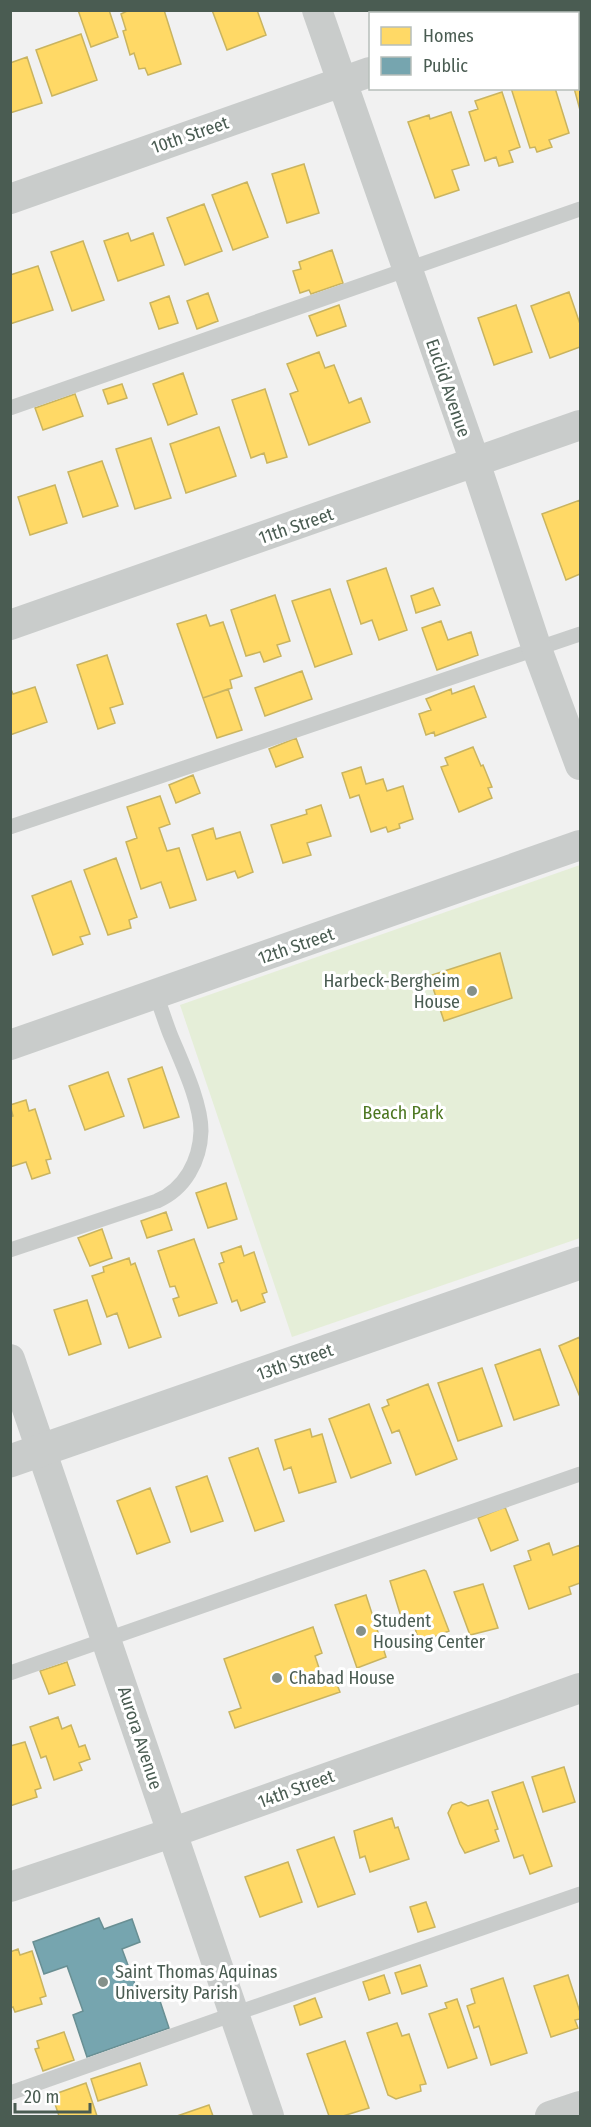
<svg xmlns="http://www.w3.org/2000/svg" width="591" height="2127" font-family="'Fira Sans Condensed',sans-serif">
	<rect width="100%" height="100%" fill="#f1f1f1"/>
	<path fill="#e5eed8" d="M580 865V1238L292 1337 180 1005Z"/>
	<path fill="#ffd966" stroke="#c9b460" stroke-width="1.5" d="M78 10H109L118 37 91 47Z
		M164 10 181 64 148 75 145 68 139 69 134 53 130 55 123 31 126 30 121 14 129 10Z
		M212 10H257L266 35 227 50Z
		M81 34 97 80 52 96 36 50Z
		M27 57 42 103 10 113V63Z
		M580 71V110L574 88H578V72Z
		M511 88H555L569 133 549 140 552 147 537 152 535 147 530 148Z
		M502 92 520 147 509 151 513 162 499 166 496 157 485 161 469 112 478 109 475 101Z
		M451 112 469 165 452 170 459 190 435 198 408 122 429 115 430 119Z
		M304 164 319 213 287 223 272 174Z
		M247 182 268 237 233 250 212 195Z
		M204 204 222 251 185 265 167 218Z
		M128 233 131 241 153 233 164 265 118 281 104 241Z
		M83 241 104 300 72 311 51 252Z
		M332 250 343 283 311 294 309 290 300 293 293 271 301 269 299 262Z
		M38 266 53 310 10 324V275Z
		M569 292 580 324V347L550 358 531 306Z
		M208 293 218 321 197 329 187 301Z
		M169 296 178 323 159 329 150 303Z
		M339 305 346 326 317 336 309 316Z
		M516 305 532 352 494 365 478 318Z
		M319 352 325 368 334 365 349 403 361 398 370 422 309 445 290 394 298 391 287 364Z
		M183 373 197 414 168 425 153 384Z
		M122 384 127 398 108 404 103 390Z
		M265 389 287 457 267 463 264 453 251 458 232 400Z
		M75 394 83 416 43 430 35 408Z
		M219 427 236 476 186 493 170 444Z
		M151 438 171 498 135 509 116 449Z
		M102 461 118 506 83 517 68 472Z
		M55 485 67 523 30 535 18 497Z
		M580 500V574L566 580 542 514Z
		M386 568 407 630 379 640 372 620 361 624 347 581Z
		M433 588 440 605 416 613 411 596Z
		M330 589 352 654 315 667 292 601Z
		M275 595 290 641 277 645 281 656 264 662 260 652 246 656 231 610Z
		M206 615 210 626 223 622 242 676 230 680 232 688 203 698 177 624Z
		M441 621 448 640 471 632 478 655 437 670 422 628Z
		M107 655 123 704 110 708 115 723 98 729 77 665Z
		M302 671 312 699 265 716 255 688Z
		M474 686 486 717 435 736 434 732 426 735 419 714 431 710 426 699 451 689 452 694Z
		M10 687 13 694 35 687 47 722 10 735Z
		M228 689 242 730 217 738 203 698Z
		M296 738 303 757 276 767 269 749Z
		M473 747 481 766 483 765 492 787 488 788 492 798 459 812 441 767 448 765 445 758Z
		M361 767 366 784 383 779 387 791 403 786 413 819 399 824 400 828 388 832 386 827 371 832 359 795 350 798 342 773Z
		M193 775 200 793 176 803 169 785Z
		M160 796 170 824 159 828 167 851 179 848 196 900 170 908 161 882 141 889 126 842 137 838 127 807Z
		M321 805 331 836 307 843 311 855 283 863 271 825 307 814 306 810Z
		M213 828 216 839 240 832 253 872 238 878 235 871 207 880 192 835Z
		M116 858 137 917 129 920 131 928 108 935 84 870Z
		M71 881 90 934 80 937 83 944 53 955 32 896Z
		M500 953 512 998 444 1021 429 976Z
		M162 1067 179 1117 144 1128 128 1079Z
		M108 1072 124 1116 85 1130 69 1086Z
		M26 1100 29 1111 35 1109 51 1159 46 1160 50 1173 32 1179 26 1162 10 1167V1117L13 1116 10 1105Z
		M226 1183 237 1219 208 1228 196 1193Z
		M166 1212 172 1230 147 1238 141 1221Z
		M102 1229 112 1258 90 1266 78 1238Z
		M194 1239 217 1303 179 1316 173 1299 179 1297 175 1286 170 1287 158 1251Z
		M241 1246 244 1256 254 1252 267 1292 262 1294 265 1302 241 1311 237 1300 232 1302 219 1264 224 1262 221 1253Z
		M129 1258 131 1265 135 1263 161 1337 129 1348 117 1313 107 1317 92 1276 104 1272 103 1267Z
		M87 1300 101 1344 69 1355 54 1310Z
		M580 1337V1397L559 1346Z
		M540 1349 559 1405 514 1420 495 1365Z
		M482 1368 502 1426 458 1441 438 1383Z
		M428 1384 457 1459 416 1475 399 1430 392 1433 382 1408 389 1405 387 1400Z
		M369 1404 391 1463 351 1478 329 1419Z
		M310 1429 312 1437 322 1434 336 1482 299 1493 291 1467 284 1470 275 1440Z
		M258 1448 284 1521 255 1531 229 1458Z
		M207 1476 223 1521 191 1532 176 1487Z
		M150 1488 170 1542 137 1554 117 1501Z
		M505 1507 518 1540 491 1551 478 1518Z
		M549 1543 553 1555 580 1545V1583L569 1587 571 1594 529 1609 514 1566 531 1560 528 1551Z
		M424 1570 426 1571 449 1631 419 1643 412 1616 402 1620 390 1581Z
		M483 1584 498 1628 470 1635 454 1592Z
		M366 1595 386 1657 357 1668 335 1605Z
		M313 1627 322 1653 315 1656 323 1680 334 1677 340 1692 235 1728 229 1712 241 1708 224 1659Z
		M67 1662 75 1685 49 1694 40 1671Z
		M58 1717 62 1729 71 1725 79 1747 85 1745 90 1759 79 1763 82 1770 54 1780 46 1756 41 1758 30 1727Z
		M25 1742 41 1788 35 1790 37 1797 10 1806V1746Z
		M564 1767 575 1802 543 1812 532 1777Z
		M523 1782 552 1866 530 1874 523 1855 514 1858 492 1792Z
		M488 1800 498 1829 495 1830 499 1841 465 1853 460 1844 448 1813 452 1805 461 1802 468 1806Z
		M392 1818 395 1828 398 1827 409 1859 370 1872 365 1856 360 1858 354 1831Z
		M334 1837 355 1894 318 1907 297 1850Z
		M288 1862 302 1902 260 1917 245 1877Z
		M426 1902 435 1927 418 1932 410 1907Z
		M18 1949 20 1955 32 1951 46 1996 40 1998 42 2004 15 2012 13 2007 10 2008V1952Z
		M420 1965 427 1986 402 1994 395 1973Z
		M384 1975 390 1993 369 2000 363 1982Z
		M568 1975 580 2012V2019L575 2020 578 2028 551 2037 534 1986Z
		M503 1978 527 2053 491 2065 479 2026 474 2028 467 2006 475 2003 471 1989Z
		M315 1998 322 2017 300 2025 294 2006Z
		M457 1999 477 2058 448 2068 429 2014 447 2008 445 2003Z
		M397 2023 402 2036 409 2034 426 2084 420 2085 421 2091 396 2099 388 2095 367 2033Z
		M64 2032 74 2060 43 2071 35 2049 39 2048 37 2041Z
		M345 2041 369 2108 343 2116H329L307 2054Z
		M140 2063 147 2085 98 2101 91 2079Z
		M86 2083 97 2116H59L52 2095Z
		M209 2105 213 2116H177Z"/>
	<path fill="#76a5af" stroke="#698f93" stroke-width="1.5" d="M99 1918 104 1929 132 1919 140 1942 122 1949 139 1995 156 1989 169 2028 87 2057 73 2015 83 2011 67 1966 44 1974 33 1942Z"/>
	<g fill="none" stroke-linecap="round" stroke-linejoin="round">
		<path stroke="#c9cccb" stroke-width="15" d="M10 408 580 209
			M10 827 580 634
			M10 1250 157 1201C185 1189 200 1161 201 1131 201 1102 181 1061 170 1034 165 1021 161 1008 156 995
			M10 1673 580 1474
			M10 2093 234 2014 580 1894"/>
		<path stroke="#c9cccb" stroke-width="30" d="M317 10 475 462 537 649 580 765
			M539 14 548 10
			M10 199 370 72
			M10 625 580 425
			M10 1045 580 845
			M10 1359 269 2116
			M10 1887 171 1833 580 1688
			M550 2116 580 2106"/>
		<path stroke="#c9cccb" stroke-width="33" d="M10 1461 580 1263"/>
	</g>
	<g fill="#84908a" stroke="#fff" stroke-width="2">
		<circle cx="472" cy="991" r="6"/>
		<circle cx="361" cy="1631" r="6"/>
		<circle cx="277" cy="1678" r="6"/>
		<circle cx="103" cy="1982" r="6"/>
	</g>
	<g text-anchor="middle" stroke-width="6" stroke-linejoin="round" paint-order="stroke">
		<g font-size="18" fill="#4a5c52" stroke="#fff">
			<text transform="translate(190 135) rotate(-19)" y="6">10th Street</text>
			<text transform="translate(448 388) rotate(71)" y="6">Euclid Avenue</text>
			<text transform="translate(296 526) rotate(-19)" y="6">11th Street</text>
			<text transform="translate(296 946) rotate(-19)" y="6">12th Street</text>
			<text transform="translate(295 1362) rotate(-19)" y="6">13th Street</text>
			<text transform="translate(140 1738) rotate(72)" y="6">Aurora Avenue</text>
			<text transform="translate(296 1789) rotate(-20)" y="6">14th Street</text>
		</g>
		<g font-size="18" fill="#4a5c52" stroke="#fff" text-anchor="start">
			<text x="460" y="987" text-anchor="end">Harbeck-Bergheim<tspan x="460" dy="21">House</tspan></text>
			<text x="373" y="1627">Student<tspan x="373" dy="21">Housing Center</tspan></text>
			<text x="289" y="1684">Chabad House</text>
			<text x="115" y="1978">Saint Thomas Aquinas<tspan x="115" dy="21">University Parish</tspan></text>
		</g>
		<g font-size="18" fill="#4d7721" stroke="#fff">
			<text x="403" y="1119">Beach Park</text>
		</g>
	</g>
	<rect width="591" height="2127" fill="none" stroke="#4a5c52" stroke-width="24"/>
	<rect x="369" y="12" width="210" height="78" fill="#ffffff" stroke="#b7beba" stroke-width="1.5"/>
	<rect x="381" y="27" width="30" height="18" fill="#ffd966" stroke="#b7beba" stroke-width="1.5"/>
	<text x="423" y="42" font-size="18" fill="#4a5c52">Homes</text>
	<rect x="381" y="57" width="30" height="18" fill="#76a5af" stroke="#b7beba" stroke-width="1.5"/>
	<text x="423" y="72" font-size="18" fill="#4a5c52">Public</text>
	<path d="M15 2103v9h75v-9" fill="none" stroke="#4a5c52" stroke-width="3"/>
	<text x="24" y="2103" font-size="18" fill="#4a5c52" stroke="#ffffff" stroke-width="4.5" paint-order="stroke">20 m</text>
</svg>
